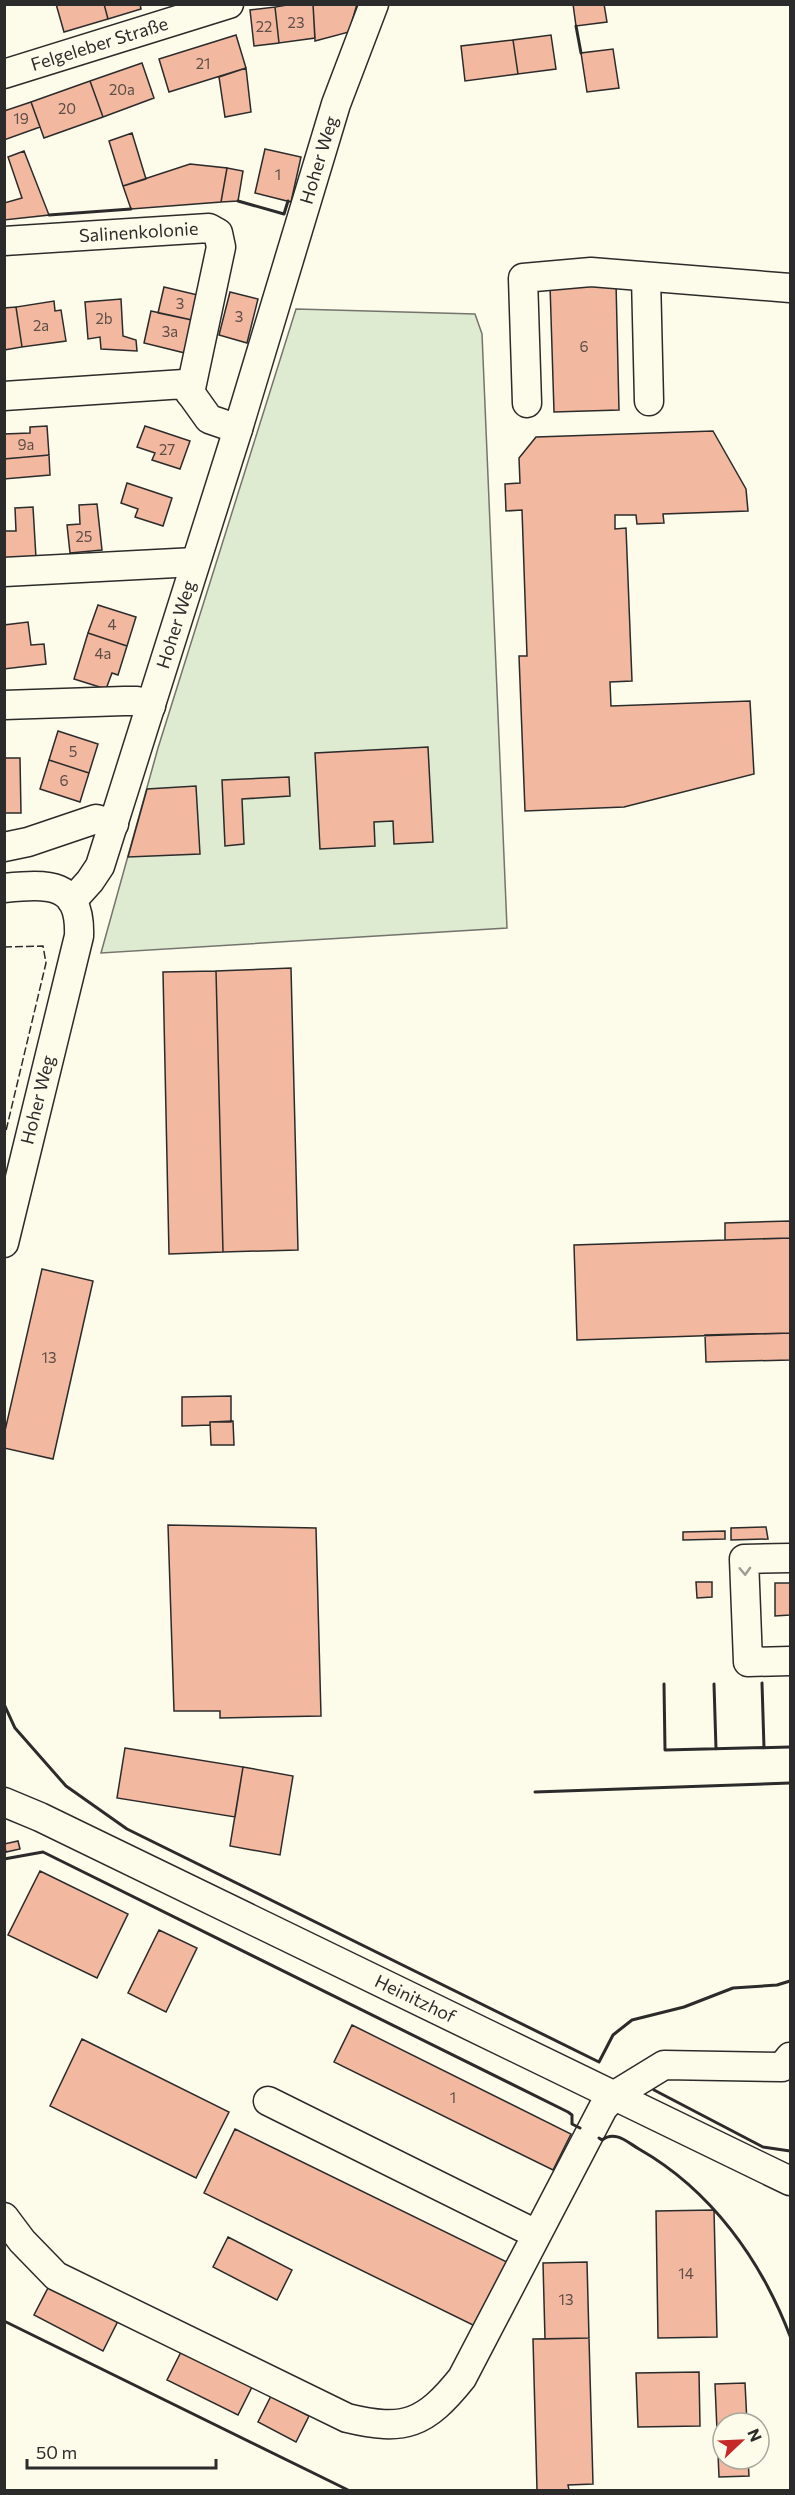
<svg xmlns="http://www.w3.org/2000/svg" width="795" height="2495" font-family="Commissioner,sans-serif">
	<rect width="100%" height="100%" fill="#fdfbea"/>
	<path fill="#deebd1" stroke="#74746e" stroke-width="1.5" d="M296 309 475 314 482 334 507 928 101 953 158 748Z"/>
	<path fill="#f2b8a0" stroke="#2b2b2b" stroke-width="1.5" d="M56 4H104L108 19 64 32Z
		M104 4H140L141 9 108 19Z
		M293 4H313L315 38 279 43 275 7Z
		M313 4H357L349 32 315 41Z
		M573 4H604L607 22 576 26Z
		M275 7 279 43 254 46 250 10Z
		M236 35 246 68 169 92 159 59Z
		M551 35 556 69 518 74 513 40Z
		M513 40 518 74 465 81 461 46Z
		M613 49 619 88 587 92 581 53Z
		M142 63 154 98 103 117 90 81Z
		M246 68 251 112 225 117 219 77Z
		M90 81 103 117 44 138 31 102Z
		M31 102 40 127 4 140V111Z
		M132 133 146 179 123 186 109 141Z
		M265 149 301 157 291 202 255 193Z
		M24 151 49 215 4 220V203L22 198 8 157Z
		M190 164 227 168 221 202 131 209 123 186Z
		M227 168 243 171 238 201 221 202Z
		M616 283 619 410 554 412 550 285Z
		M164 287 202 296 197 321 158 313Z
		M230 292 258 299 247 343 219 335Z
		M121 299 123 336 136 340 137 351 101 349 100 337 88 339 85 302Z
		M54 301 55 311 61 310 66 341 22 347 16 307Z
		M16 307 22 347 4 350V308Z
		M151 311 197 321 189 354 144 343Z
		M47 426 49 455 4 459V434L30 433V427Z
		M145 426 190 441 180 469 152 460 155 453 137 447Z
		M713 431 746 489 748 511 663 514 664 523 637 524 636 515H615V529L626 528 632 681 610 682 611 706 750 701 754 774 624 807 525 811 519 656H527L522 510 506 511 505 484 520 483 519 458 536 437Z
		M49 455 50 475 4 479V459Z
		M127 483 172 498 163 526 135 517 138 509 121 503Z
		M97 504 102 550 70 553 67 525 80 524 79 505Z
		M33 507 36 558 5 559 4 531H16L15 508Z
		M98 605 136 617 127 646 88 633Z
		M28 622 31 645 44 644 46 664 4 669V625Z
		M88 633 127 646 118 675 112 673 106 689 74 679Z
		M58 731 98 744 89 773 49 760Z
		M428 747 433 842 394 844 393 821 374 822 375 846 320 849 315 753Z
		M4 758H20L21 813H4Z
		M49 760 89 773 80 802 40 789Z
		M289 777 290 796 242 799 244 844 225 846 222 780Z
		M196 786 200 854 128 857 147 789Z
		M291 968 298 1250 223 1252 216 971Z
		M216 971 223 1252 169 1254 163 972Z
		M790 1221V1238L725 1240V1223Z
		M790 1238V1333L577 1340 574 1245Z
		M42 1269 93 1281 53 1459 4 1448V1435Z
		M790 1333V1360L706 1362 705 1335Z
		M231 1396V1422H210V1425L182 1426V1397Z
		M233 1421 234 1445H211L210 1422Z
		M168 1525 316 1528 321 1716 220 1718V1711H174Z
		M766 1527 768 1539 731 1540V1528Z
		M725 1531V1539L683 1540V1532Z
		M696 1582H712V1597L697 1598Z
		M775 1583H790V1615L775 1616Z
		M125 1748 243 1767 235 1817 117 1798Z
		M243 1767 293 1776 280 1855 230 1846Z
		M18 1841 20 1849 6 1852 4 1844Z
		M40 1871 128 1914 97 1978 8 1935Z
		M159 1930 197 1948 166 2012 128 1993Z
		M352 2025 571 2134 553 2170 334 2062Z
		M82 2039 229 2112 196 2178 50 2106Z
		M235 2129 509 2263 477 2327 204 2193Z
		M714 2210 717 2337 658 2338 656 2211Z
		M228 2237 292 2270 277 2300 213 2267Z
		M587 2262 589 2338 545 2339 543 2263Z
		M50 2284 119 2319 103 2351 34 2315Z
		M589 2338 593 2484 568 2485 569 2490H537L533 2339Z
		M183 2348 254 2383 238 2415 167 2380Z
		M699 2372 700 2426 638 2427 636 2373Z
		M745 2383 747 2423H723V2459H748L749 2476 719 2477 715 2384Z
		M271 2396 309 2416 296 2442 258 2422Z"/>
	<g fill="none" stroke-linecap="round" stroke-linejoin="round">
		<g stroke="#2b2b2b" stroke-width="31">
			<g id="minor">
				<path id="s1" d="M4 74 229 4"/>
				<path id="s2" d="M4 241 209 228 218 233 221 247 190 393"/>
				<path d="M646 277 649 401"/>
				<path d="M4 396 184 384 209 419 238 429"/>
				<path d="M527 403 523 278 591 272 790 288"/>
				<path d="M4 572 195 562"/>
				<path d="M4 705 124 701H137L151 706"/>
				<path d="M4 847 28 842 96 819 114 824"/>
				<path d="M4 888C48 884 81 881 79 936L4 1243"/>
				<path id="s3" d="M72 901 90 881 100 866 238 429 336 104 374 4"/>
				<path d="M790 1558 744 1559 748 1662 790 1661"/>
				<path id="s4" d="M4 1802 40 1817 790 2181"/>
				<path d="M268 2101 536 2234"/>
				<path d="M4 2217 22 2241 56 2276 347 2418C405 2432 425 2424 462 2378L603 2108 615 2095 664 2065 782 2067 790 2057"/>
			</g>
		</g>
		<use href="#minor" stroke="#fdfbea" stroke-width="28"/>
		<path stroke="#2b2b2b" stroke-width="1.5" stroke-dasharray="8 3" stroke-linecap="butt" d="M4 947 43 946 46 963 4 1139"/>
		<path stroke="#2b2b2b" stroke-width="3" d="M576 26 581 53
			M238 201 284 214 288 201
			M49 215 131 209
			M762 1683 764 1748
			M664 1684 665 1750 790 1747
			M714 1684 716 1749
			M4 1704 15 1728 66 1786 127 1829 599 2062 613 2035 632 2020 684 2007 733 1988 777 1985 790 1981
			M535 1792 790 1783
			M4 1859 43 1852 568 2112 572 2115V2124L580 2128
			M654 2090 763 2147 790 2151
			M599 2138 602 2140C615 2130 627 2142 639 2149 711 2190 761 2260 790 2336
			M4 2321 348 2490"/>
	</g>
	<defs><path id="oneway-chevron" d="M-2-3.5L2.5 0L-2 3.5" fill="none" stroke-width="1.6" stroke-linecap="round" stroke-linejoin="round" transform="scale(1.5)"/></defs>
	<use stroke="#9e9d94" href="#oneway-chevron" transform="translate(745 1571) rotate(88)"/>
	<g text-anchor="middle" stroke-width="4.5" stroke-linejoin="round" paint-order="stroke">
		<g font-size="15" fill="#5d4e48">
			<text x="296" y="28">23</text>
			<text x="264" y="32">22</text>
			<text x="203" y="69">21</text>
			<text x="122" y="95">20a</text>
			<text x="67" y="114">20</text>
			<text x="21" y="124">19</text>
			<text x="278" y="180">1</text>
			<text x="180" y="309">3</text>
			<text x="239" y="322">3</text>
			<text x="104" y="324">2b</text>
			<text x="41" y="331">2a</text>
			<text x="170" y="337">3a</text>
			<text x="584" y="352">6</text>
			<text x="26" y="450">9a</text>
			<text x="167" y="455">27</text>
			<text x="84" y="542">25</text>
			<text x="112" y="630">4</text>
			<text x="103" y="659">4a</text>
			<text x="73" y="757">5</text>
			<text x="64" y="786">6</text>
			<text x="49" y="1363">13</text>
			<text x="453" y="2103">1</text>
			<text x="686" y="2279">14</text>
			<text x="566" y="2305">13</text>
		</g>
		<g font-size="18" fill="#2b2b2b" stroke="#fdfbea">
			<text dy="6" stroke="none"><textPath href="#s1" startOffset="100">Felgeleber Straße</textPath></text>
			<text dy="6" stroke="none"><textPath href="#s3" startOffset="784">Hoher Weg</textPath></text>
			<text dy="6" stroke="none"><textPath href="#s2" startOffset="135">Salinenkolonie</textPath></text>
			<text dy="6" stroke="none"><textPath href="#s3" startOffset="298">Hoher Weg</textPath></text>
			<text transform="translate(38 1100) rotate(-76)" y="6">Hoher Weg</text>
			<text dy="6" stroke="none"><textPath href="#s4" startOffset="456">Heinitzhof</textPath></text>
		</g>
	</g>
	<rect width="795" height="2495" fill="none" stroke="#2b2b2b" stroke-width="12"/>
	<g transform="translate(741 2441) rotate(67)"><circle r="28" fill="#fdfbea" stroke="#a9a89e" stroke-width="1.5"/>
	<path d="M0-4.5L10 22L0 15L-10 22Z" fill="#c62828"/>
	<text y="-9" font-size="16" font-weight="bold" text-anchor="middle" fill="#2b2b2b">N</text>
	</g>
	<path d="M27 2459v9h189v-9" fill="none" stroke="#2b2b2b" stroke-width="3"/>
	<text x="36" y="2459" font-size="18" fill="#2b2b2b" stroke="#fdfbea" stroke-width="4.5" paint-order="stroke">50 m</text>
</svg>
